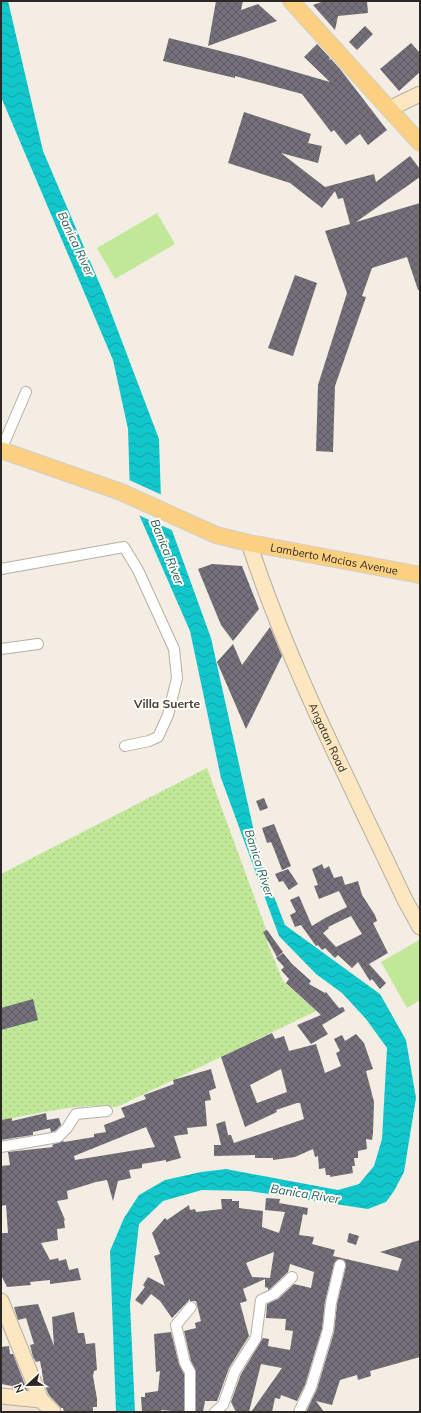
<svg xmlns="http://www.w3.org/2000/svg" width="421" height="1413" font-family="Mulish,sans-serif">
	<defs>
		<pattern id="grass-dots" width="8" height="8" patternUnits="userSpaceOnUse"><rect width="8" height="8" fill="#c1e898"/><path d="M2 2h.1M6 6h.1" fill="none" stroke="#a6c783" stroke-width="1.8" stroke-linecap="round"/></pattern>
		<pattern id="water-waves" width="16" height="10" patternUnits="userSpaceOnUse"><rect width="16" height="10" fill="#12c7cc"/><path d="M0 5q4-4 8 0t8 0" fill="none" stroke="#11a2a5"/></pattern>
		<pattern id="building-cross-hatch" width="8" height="8" patternUnits="userSpaceOnUse"><rect width="8" height="8" fill="#747079"/><path d="M0 0l8 8M0 8l8-8" fill="none" stroke="#5f5c63"/></pattern>
	</defs>
	<rect width="100%" height="100%" fill="#f4ede3"/>
	<path fill="#f4e0d1" d="M1 1401 37 1405 42 1412H1Z"/>
	<path fill="url(#grass-dots)" d="M207 768 270 940 267 942 283 981 316 1011 117 1107C78 1102 40 1114 1 1120V874Z"/>
	<path fill="#c1e898" d="M157 213 175 244 115 279 97 248Z
		M419 940 420 1000 407 1008 381 962Z"/>
	<path fill="url(#water-waves)" d="M1 1H8L43 151 104 294 159 439 161 500 211 638 261 863 285 925 380 994 406 1040 416 1098 404 1172 394 1191 386 1202 368 1209 249 1191 202 1190 163 1201 139 1224 130 1304 135 1412H116L110 1251 124 1218 139 1195 165 1180 201 1172 226 1169 338 1190 359 1184 374 1166 382 1139 387 1048 366 1019 342 993 316 974 279 936 221 778 190 631 130 494 128 429 113 360 1 97Z"/>
	<path fill="#f4ede3" d="M127 479 162 495 174 531 136 514 128 494Z"/>
	<path fill="url(#building-cross-hatch)" fill-rule="evenodd" d="M216 1H243L241 10 258 4 277 21 208 46Z
		M324 1H367L368 13 338 16 335 30 313 5Z
		M365 26 373 34 357 50 349 42Z
		M169 38 244 57 330 82 304 57 317 44 330 58 329 60 331 59 340 69 387 130 368 145 360 134 346 145 334 130 331 132 302 94 235 76V78L163 61Z
		M411 43 420 53V72L399 91 380 69Z
		M244 112 311 134 308 143 322 146 318 163 281 153 325 187 374 174 376 182 410 156 420 169V177L356 222 420 203V290H418L407 257 372 268 362 296 366 297 335 386 333 452 316 451 318 385 347 293 325 231 350 224 343 198 338 199 335 191 322 208 290 183 228 163Z
		M295 275 317 283 293 356 268 348Z
		M212 564 242 566 259 609 233 641 221 625 198 569Z
		M270 627 282 656 246 729 217 662 233 644 242 665Z
		M264 798 268 808 260 811 256 801Z
		M274 824 291 866 282 870 274 849 271 842 267 843 262 828Z
		M322 864 324 869 329 866 334 878 342 876 345 885 358 881 362 895 375 915 377 921 373 923 388 953 369 964 386 983 380 989 372 979 370 981 358 962 352 968 338 955 335 958 325 948 322 950 318 945 316 946 301 925 295 927 290 915 296 912 290 900 299 896 312 926 325 918 347 907 339 891 319 899 314 886 318 885 312 869ZM351 916 362 934 336 947 323 933 329 928 328 927Z
		M288 869 298 884 289 890 283 881 279 882 275 874Z
		M267 930 283 952 277 957 263 932Z
		M283 953 292 964 311 981 309 984 325 993 326 992 339 1008 343 1007 345 1011 322 1025 328 1034 311 1044 297 1025 321 1015 286 983 289 979 281 970 284 967 276 958Z
		M33 999 38 1020 1 1030V1008Z
		M272 1033 275 1039 284 1036 289 1051 316 1044 325 1073 341 1066 336 1053 340 1051 334 1039 342 1035 345 1041 356 1034 364 1043 373 1069 366 1071 374 1102 373 1133 372 1140 366 1139 367 1149 358 1151V1158H354L355 1166H352L353 1173 330 1177V1175H326L325 1168 319 1169 318 1156 315 1157 313 1149 295 1157 273 1160V1158H255V1155L214 1156V1145H221L216 1124 225 1121 228 1135H231L234 1143 304 1119 300 1103H297L276 1110 277 1112 245 1127 221 1057ZM281 1069 287 1092 257 1103 250 1085Z
		M211 1069 216 1088 209 1091 211 1100 205 1101 207 1126 187 1128 188 1134 174 1136 181 1158 166 1162V1160L142 1164V1168L129 1170 131 1178 118 1181 113 1201 107 1180 96 1182 67 1191 68 1199 57 1201 65 1220 64 1221 65 1228 57 1229 58 1240 41 1243 50 1260 58 1258 59 1261 66 1259 69 1270 78 1268 81 1280 50 1284V1280L30 1282 31 1285 7 1287 1 1275V1233H8L6 1205 1 1206V1166L10 1165 8 1152 53 1147 52 1145 63 1141 64 1142 94 1137V1134L106 1132 104 1125 125 1117 121 1108 146 1099 144 1095 174 1084 173 1080ZM146 1127 155 1147 75 1160 74 1156Z
		M46 1113 47 1120 59 1118 61 1125 55 1131 51 1132 50 1128 33 1132V1135L1 1140V1120L12 1118V1121Z
		M266 1198 280 1199 279 1203 308 1208 307 1215 303 1214 299 1235 314 1237 312 1244 335 1250 333 1256 398 1271 402 1259 380 1252 420 1240V1357L370 1371 371 1376 358 1380 357 1375 340 1380 332 1405 316 1401 324 1412H306L317 1389 334 1332 337 1304 346 1266 344 1260 338 1259 334 1264 325 1302 322 1329 305 1385 297 1401 281 1395 280 1399 275 1398 272 1412H251L282 1368 261 1364 249 1412H236L231 1402 241 1374 263 1338 269 1339 268 1346 290 1350 293 1331 285 1330 286 1319 266 1318 267 1304 278 1299 294 1284 311 1288 314 1272 290 1264 288 1272 270 1289 268 1290V1288L265 1287V1279L243 1289 247 1301 240 1303 249 1336 229 1368 217 1401H205L203 1412H196V1372L191 1361 184 1331 196 1328 195 1323 201 1321 196 1301H190V1299L172 1318 160 1301 151 1294 142 1305 135 1300 145 1287 143 1285 148 1277 165 1286 154 1256 160 1254 152 1233 165 1218 167 1220 189 1205 190 1210 195 1209 196 1212 222 1209 221 1199H232V1201H239V1208L263 1211 262 1227 279 1233 285 1212 265 1210ZM274 1252 270 1278 252 1277 246 1263Z
		M349 1233 359 1236 356 1245 347 1242Z
		M38 1304 54 1346 52 1317 74 1312 78 1333H84L86 1344 95 1343 97 1370 94 1371 93 1376 97 1399V1407H93V1412H64L63 1408H61L49 1395 44 1384 40 1361 36 1362 33 1357 30 1345 34 1344 26 1318 18 1320 14 1307Z
		M171 1332 179 1364 184 1374V1412L161 1410V1412H145L142 1411 141 1397H145V1393L158 1391 160 1371 156 1372 154 1334Z
		M9 1346 10 1354H13L27 1390 12 1388V1386L1 1384V1347Z"/>
	<g fill="none" stroke-linecap="round" stroke-linejoin="round">
		<g stroke="#b6afa6" stroke-width="12">
			<path id="street" d="M1 450 26 392
				M1 569 124 547 138 570 174 649 177 678 168 715 158 737 149 741 125 746
				M1 649 38 644
				M1 1147 58 1137 67 1128 76 1114 107 1111
				M190 1412V1372L185 1363 176 1325 191 1307
				M215 1412 223 1405 235 1371 256 1338 261 1300 274 1294 292 1277
				M299 1412 311 1387 328 1330 331 1303 340 1265"/>
		</g>
		<g stroke="#b6afa6" stroke-width="17">
			<g id="secondary">
				<path d="M389 109 420 94"/>
				<path id="s1" d="M249 543C289 666 350 783 405 900L420 927"/>
				<path d="M1 1301 41 1400 53 1412"/>
				<path d="M1 1396 41 1400"/>
			</g>
		</g>
		<g stroke="#d0cfcf" stroke-width="18">
			<g id="primary">
				<path d="M291 1 420 143"/>
				<path id="s2" d="M1 450 121 492 216 535 249 543 420 575"/>
			</g>
		</g>
		<use href="#street" stroke="#fff" stroke-width="10"/>
		<use href="#secondary" stroke="#fde7c0" stroke-width="15"/>
		<use href="#primary" stroke="#fbd081" stroke-width="16"/>
	</g>
	<g text-anchor="middle" stroke-width="4" stroke-linejoin="round" paint-order="stroke">
		<g font-size="11" fill="#2a2724" stroke="#fffbf5">
			<text dy="4" stroke="none"><textPath href="#s2" startOffset="352">Lamberto Macias Avenue</textPath></text>
			<text dy="4" stroke="none"><textPath href="#s1" startOffset="210">Angatan Road</textPath></text>
		</g>
		<g font-size="12" font-style="italic" fill="#246264" stroke="#fffbf5">
			<text transform="translate(76 244) rotate(65)" y="4">Banica River</text>
			<text transform="translate(167 552) rotate(68)" y="4">Banica River</text>
			<text transform="translate(259 863) rotate(72)" y="4">Banica River</text>
			<text transform="translate(305 1194) rotate(9)" y="4">Banica River</text>
		</g>
		<g font-size="12" font-weight="bold" fill="#47413a" stroke="#fffbf5">
			<text x="167" y="708">Villa Suerte</text>
		</g>
	</g>
	<rect width="421" height="1413" fill="none" stroke="#2a2724" stroke-width="4"/>
	<g transform="translate(28 1385) rotate(248)" stroke="#fffbf5" stroke-width="3" paint-order="stroke">
	<path d="M0-3L7 15L0 10L-7 15Z" fill="#2a2724"/>
	<text y="-6" font-size="11" font-weight="bold" text-anchor="middle" fill="#2a2724">N</text>
	</g>
</svg>
